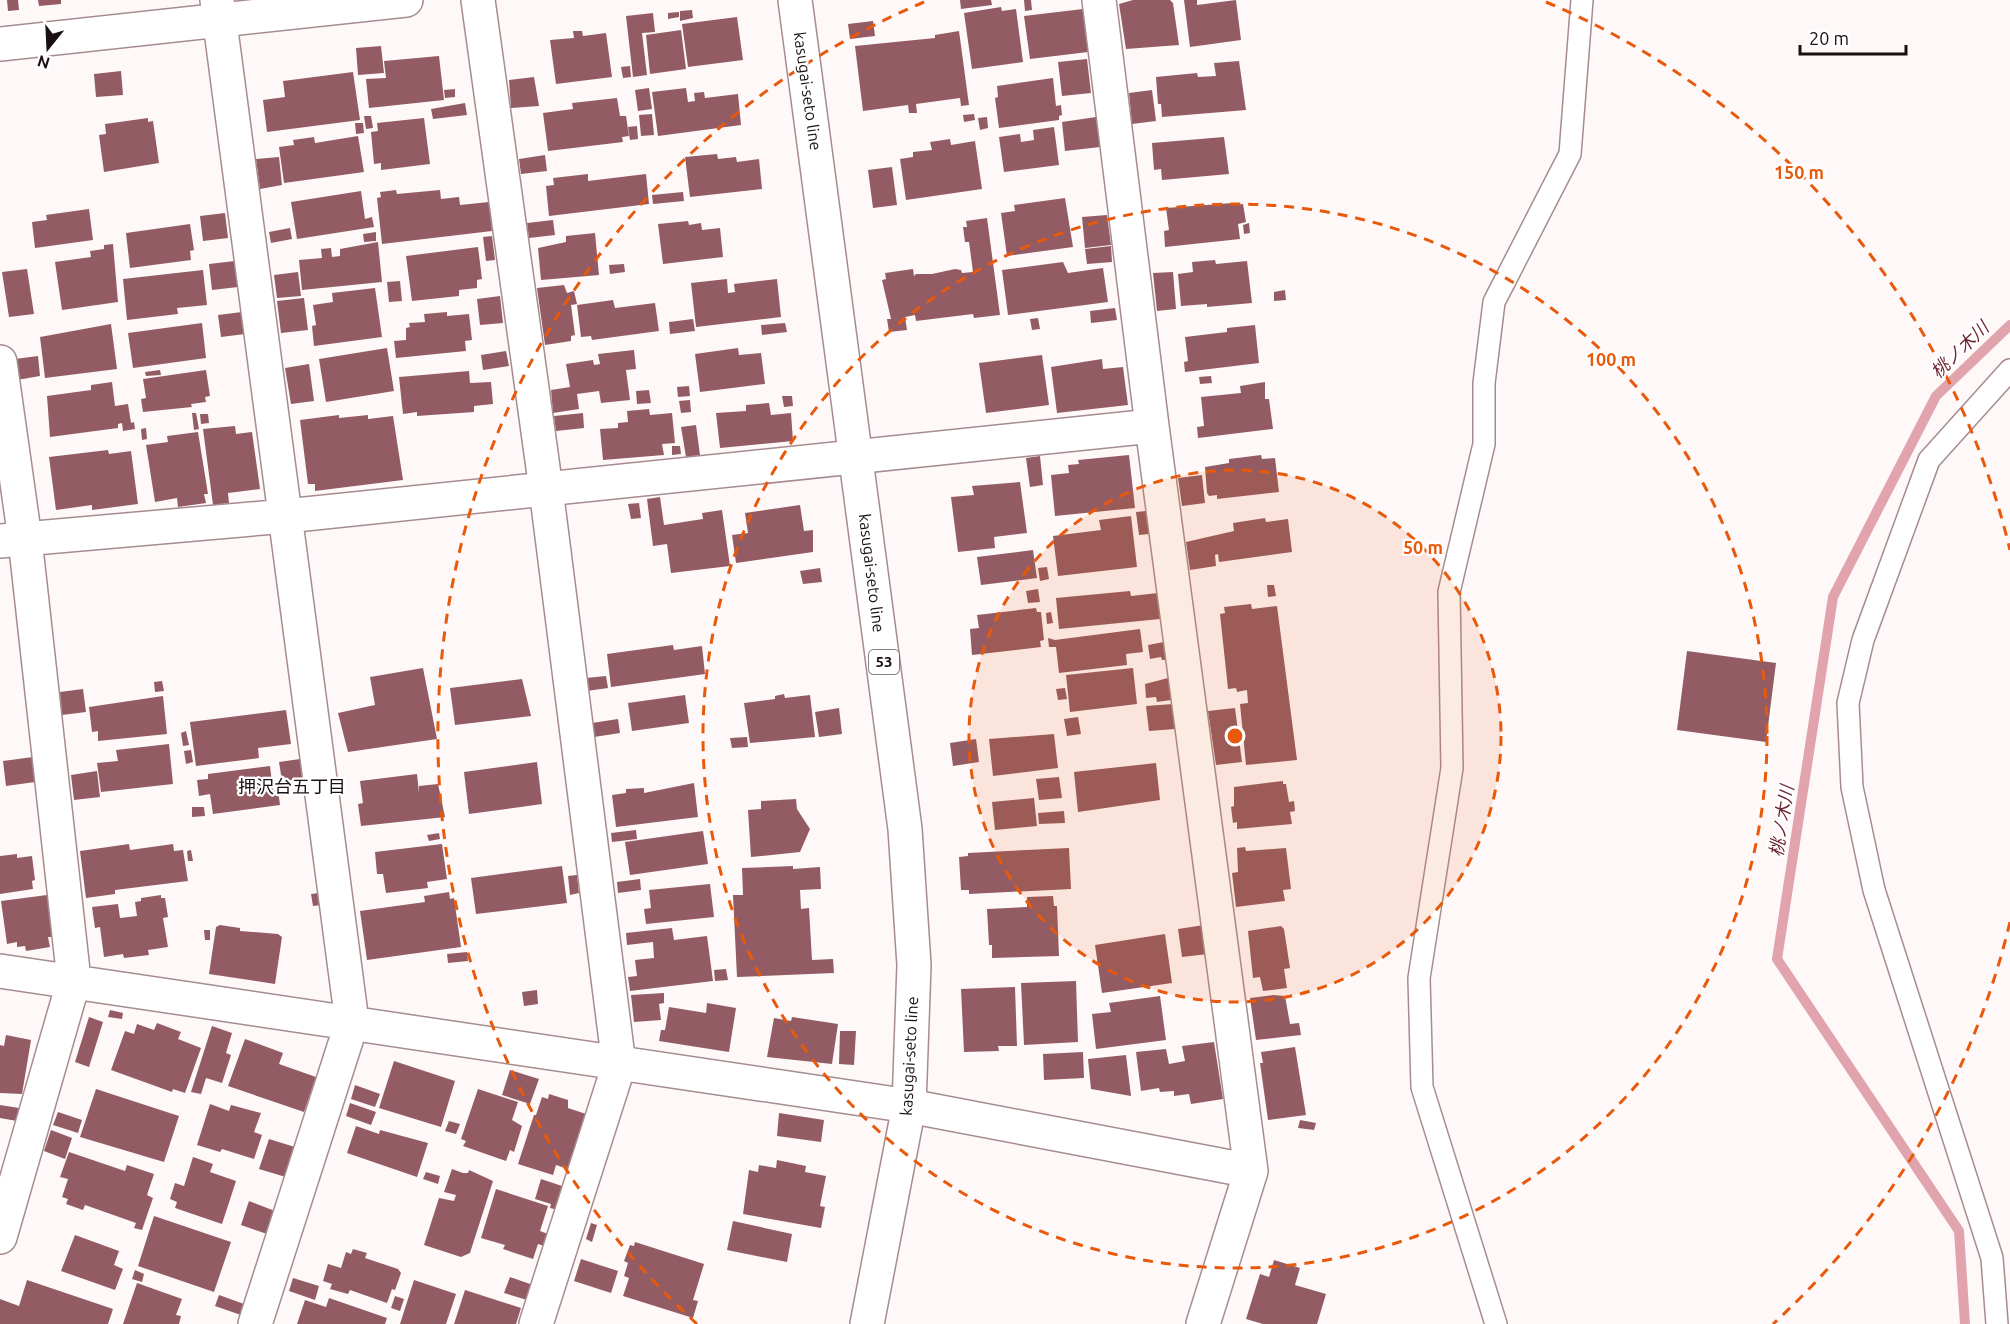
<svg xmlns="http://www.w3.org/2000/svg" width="2010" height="1324" font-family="Ubuntu,'Noto Sans JP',sans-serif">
	<rect width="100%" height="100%" fill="#fef8f9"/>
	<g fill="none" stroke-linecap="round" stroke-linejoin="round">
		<path stroke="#e1a4ac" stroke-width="10" d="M1965 1324 1959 1231 1777 959 1833 597 1936 396 2010 325"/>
	</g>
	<path fill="#935c64" d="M7 0H18L19 10 8 11Z
		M38 0H61V4L39 6Z
		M960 0H991L992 5 961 9Z
		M1024 0H1031L1032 10 1025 11Z
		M1133 0H1170L1173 3 1179 45 1126 49 1119 4Z
		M1184 0H1197V5L1236 0 1241 40 1190 47Z
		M1001 7 1002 11 1016 9 1023 62 972 69 964 13Z
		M1083 9 1088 52 1030 59 1024 16Z
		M692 10 693 18 680 21V11Z
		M679 12V17L668 19V13Z
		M653 13 655 32 642 33 647 75 633 77 626 16Z
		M737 17 743 60 688 67 682 24Z
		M873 21 875 36 850 39 848 24Z
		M681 30 686 69 650 74 646 35Z
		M573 31H582L583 36 606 33 612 77 556 84 550 40 574 38Z
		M959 31 969 105 961 106 960 98 916 104 917 113H909L908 105 863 111 855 46 935 38V35Z
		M381 46 384 73 358 75 356 48Z
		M439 56 444 100 369 108 366 79 386 78 384 61Z
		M1087 59 1091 93 1062 96 1058 62Z
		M1239 61 1246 110 1162 117 1161 104H1158L1156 77 1197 73 1198 77 1216 76 1214 63Z
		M630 66 631 77 623 78 621 67Z
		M121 71 123 95 96 97 94 74Z
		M353 72 360 120 267 132 263 100 285 97 283 81Z
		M534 77 539 106 511 108 509 80Z
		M1053 78 1056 106 1061 105 1062 115 1059 116V120L999 128 995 98 998 97 997 86Z
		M649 88 652 109 638 111 635 90Z
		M686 88 688 102 695 101 694 93 704 92 705 98 738 94 741 125 658 136 652 92Z
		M455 89V97L445 98 444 90Z
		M1152 90 1156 121 1132 124 1129 93Z
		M617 98 620 116H626L629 136 622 137 623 142 548 151 543 113 573 109 572 103Z
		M465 103 467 115 433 119 431 109Z
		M652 114 654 135 641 136 639 115Z
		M974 114 975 120 964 122 963 115Z
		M364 116H371L373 128 366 129Z
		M987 117 988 128 980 130 978 118Z
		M1096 117 1100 147 1065 151 1062 122Z
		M148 118V122L153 121 159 163 104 172 99 135 106 134 105 124Z
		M424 118 430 164 381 170V163L374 164 371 132 378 131 377 123Z
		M355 123H363L364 133 356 134Z
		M637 126 638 139 630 140 628 127Z
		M1054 127 1059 165 1004 172 999 137 1020 134 1021 142 1034 140 1033 130Z
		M358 136 364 172 284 183 279 147 294 145 293 140 314 137 315 143Z
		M1224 137 1229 174 1162 180 1161 169 1154 170 1152 143Z
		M950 139 951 145 975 141 982 189 906 200 900 159 913 157V152L932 150 930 142Z
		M717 154 718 159 736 157 737 162 759 159 762 189 690 197 685 157Z
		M545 155 547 171 521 174 519 159Z
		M279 157 282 185 260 189 256 159Z
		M892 167 897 205 873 208 868 170Z
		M588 174V181L646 174 649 204 549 216 546 186 554 185 553 178Z
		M396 190 397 194 440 190 441 199 459 197 460 205 489 202 492 231 382 244 377 198 381 197 380 192Z
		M361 191 365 219 372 217 374 227 297 239 291 202Z
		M683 192 684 201 653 204 652 195Z
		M1065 198 1073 247 1007 256 1001 213 1015 211 1014 205Z
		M1233 203V205L1243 204 1246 222 1238 224 1240 239 1165 247 1164 231 1169 230 1166 208Z
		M89 209 93 240 35 248 32 222 47 220 46 215Z
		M225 213 228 238 203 241 200 216Z
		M1107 215 1111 245 1085 248 1082 217Z
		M987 218 1000 315 974 318 973 314 916 321 915 315 905 317 907 330 889 332 887 319H891L882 280 886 279 885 273 913 269 914 276 916 274H932L955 269 961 270 962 273 973 272 969 242H965L963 227H967L966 221Z
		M553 220 555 235 529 238 527 223Z
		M688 221 689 225 701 223 702 230 720 228 723 257 663 264 658 224Z
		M1249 223 1250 233 1244 234 1243 225Z
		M190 224 194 250 190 251 191 260 130 268 126 233Z
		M290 228 292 239 271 243 269 232Z
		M376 232V241L364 242 363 234Z
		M595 233 599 275 541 280 538 248 566 242V236Z
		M492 236 495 260 486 261 483 237Z
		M378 242 382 282 302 290 299 260 322 258 321 249 331 248 332 257 340 256V249Z
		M113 244 118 302 62 310 55 262 91 257 90 251 104 249V245Z
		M1111 246 1112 262 1087 264 1085 249Z
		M478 247 482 279 477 280V288L459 290V296L412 301 406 256Z
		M1215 260 1216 264 1247 261 1252 303 1207 307V304L1181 306 1178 274 1193 272 1192 262Z
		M235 261 238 287 212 290 209 264Z
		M1063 262 1068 273 1103 268 1108 302 1008 315 1002 270Z
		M624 264 625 272 610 274 609 265Z
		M27 269 34 314 9 317 2 272Z
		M203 270 207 305 177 308 178 314 127 320 123 279Z
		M298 272 301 296 277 298 274 275Z
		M1173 272 1176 309 1157 311 1153 273Z
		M727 279 728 293 735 292 734 284 777 279 781 317 696 327 691 283Z
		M400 281 402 301 389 302 387 282Z
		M564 285 567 293 574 291 577 304 571 305 575 335 571 336V341L545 345 537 288Z
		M375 288 382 337 314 346 312 326 316 325 313 305 333 302 332 293Z
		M1285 290 1286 300 1274 301V292Z
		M500 296 503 323 480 325 477 299Z
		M304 298 308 330 281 333 277 301Z
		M613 300 615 308 655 303 659 331 592 340 591 336 581 337 577 305Z
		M1115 308 1117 320 1091 323 1090 311Z
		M242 312 245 334 221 337 218 315Z
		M447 312V316L469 314 472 340 465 341 466 351 396 358 394 341 406 340V328L410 327 409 323 425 322 424 314Z
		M1038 318 1040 329 1032 330 1030 319Z
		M693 319 695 331 670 334 669 322Z
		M202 323 206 358 133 368 128 333Z
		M785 323 787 332 762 335 761 325Z
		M111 324 117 369 45 378 40 337Z
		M1255 325 1259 363 1185 372 1184 362 1188 361 1185 337 1227 332V328Z
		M387 348 394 391 326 402 319 359Z
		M738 348 739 355 761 353 765 384 700 392 695 354Z
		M634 350 636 369 626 370 630 400 601 403 599 391 577 394 579 409 553 413 551 390 570 387 566 364 593 360 594 365 600 364 598 354Z
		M506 351 509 366 483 370 481 355Z
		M1042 355 1049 405 986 413 979 363Z
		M38 356 40 376 17 380 15 359Z
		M1102 359 1103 369 1123 367 1128 405 1057 413 1051 367Z
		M309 364 314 401 291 404 285 368Z
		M160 370 161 375 146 376 145 372Z
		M206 370 210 396 205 397 206 402 191 404 192 407 143 412 141 399 146 398 143 379Z
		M469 371 470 383 491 382 493 404 474 406V412L417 416V412L403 414 399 377Z
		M1211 376 1212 383 1200 384 1199 377Z
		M112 382 115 406 128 404 131 423 134 422 135 429 123 431 122 423 118 424V428L50 437 47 396 91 390V385Z
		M1265 382V399H1269L1273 429 1198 438 1197 427 1204 426 1201 397 1241 393 1240 386Z
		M689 386 690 396 678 397 677 387Z
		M649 390 651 403 637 404 636 391Z
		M782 396H792L793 406 784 407Z
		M690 400 691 412 681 413 679 401Z
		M769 403 771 415 791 413 793 441 720 448 716 413 746 411V405Z
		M649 409 650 415 672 413 675 443 662 444 664 455 603 460 600 429 618 428V423L628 422 627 411Z
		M192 413H196L199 429 194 430Z
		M583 413 584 428 556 431 554 416Z
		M200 414H208L209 423 201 424Z
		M339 415V418L368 415V419L393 416 403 480 315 491V484H308L300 420Z
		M696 425 700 455 686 457 681 427Z
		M235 426 236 434 252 432 260 489 228 493 229 503 213 505 203 429Z
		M146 428 147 439 142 440 141 429Z
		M198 432 208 494H204L206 503 178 507 177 498 155 502 146 445 168 442 167 436Z
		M672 446H680L681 454 672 455Z
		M108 450 109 454 131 451 138 504 92 510V505L56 510 49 457Z
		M1129 455 1135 508 1055 516 1051 475 1069 473 1068 465 1079 464 1078 460Z
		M1261 455 1262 459 1275 458 1279 492 1217 499V495L1209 496 1207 493 1205 467 1229 463V459Z
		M1040 456 1043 485 1030 487 1026 458Z
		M1202 475 1205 503 1182 506 1178 478Z
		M1020 482 1027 533 994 537 995 548 958 552 951 497 974 495 972 486Z
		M660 497 664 525 703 519 702 513 722 510 730 566 671 573 667 544 653 546 647 499Z
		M639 503 641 518 631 519 628 504Z
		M800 505 804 531 813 530V552L736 563 732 535 748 533 745 513Z
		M1146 511 1149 534 1139 535 1136 512Z
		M1131 516 1137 567 1058 576 1053 536 1101 530 1099 520Z
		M1265 518 1266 522 1288 519 1292 552 1219 562 1218 554 1215 555 1216 566 1190 570 1186 542 1234 531 1233 523Z
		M1033 550 1037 578 981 585 977 557Z
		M1047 567 1049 579 1040 581 1038 568Z
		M820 568 822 582 803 584 800 571Z
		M1267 585H1274L1276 596 1268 597Z
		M1038 589 1040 602 1028 603 1026 591Z
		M1130 591 1131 596 1158 593 1160 619 1059 629 1056 598Z
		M1251 604 1252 609 1277 606 1297 760 1246 765 1240 704 1248 703 1247 690 1237 692 1236 688 1228 689 1220 614 1225 613 1224 607Z
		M1036 608 1037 612H1041L1044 640 1040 641 1041 647 972 655 970 629 979 628 977 615Z
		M1051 612 1053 623 1047 624 1046 613Z
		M1140 629 1143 652 1126 654 1127 665 1059 673 1056 647H1049L1048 638 1055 640Z
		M1164 642 1166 660H1162L1161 657 1150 659 1148 645Z
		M673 645 674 650 702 646 705 674 611 687 607 654Z
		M1687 651 1776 663 1766 742 1677 730Z
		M423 668 437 739 348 752 338 713 375 705 370 677Z
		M1133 668 1137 704 1070 712 1066 675Z
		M606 676 608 688 587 691 586 678Z
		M1168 678 1171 700 1157 702 1156 697 1146 698 1145 684Z
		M522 679 531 716 455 725 450 688Z
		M162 681 164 691 155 692 154 682Z
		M1065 688 1067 699 1058 700 1056 689Z
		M83 689 86 712 62 715 60 692Z
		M784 694 785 698 810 695 815 737 750 743 744 703 775 699V696Z
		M685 695 689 723 632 731 628 703Z
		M163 696 167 734 98 741V731L92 732 89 707Z
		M1173 704 1175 729 1149 731 1146 706Z
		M839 708 842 734 819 737 815 712Z
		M1235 708 1242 762 1216 765 1208 711Z
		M286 710 291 744 258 748 259 758 196 766 190 722Z
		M1078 717 1081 734 1067 736 1064 719Z
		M618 719 620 733 594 737 592 723Z
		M186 731 189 745 183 746 181 733Z
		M1054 734 1058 768 993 776 989 739Z
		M747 737 748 747 732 748 730 738Z
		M976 739 979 762 953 766 950 743Z
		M169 744 173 784 101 792 97 763 118 761 116 750Z
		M191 750 193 762 186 764 184 751Z
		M33 757 35 782 6 786 3 761Z
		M300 759 303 779 282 781 279 762Z
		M537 762 542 804 469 814 464 772Z
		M1156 763 1160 800 1078 812 1074 772Z
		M270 766 273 791 278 790 280 805 213 814 210 794 199 796 197 780 208 779V774Z
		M97 771 100 797 74 800 71 775Z
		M417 774 419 793V786L438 784 445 817 361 826 358 804 363 803 360 781Z
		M1059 777 1062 798 1039 800 1036 779Z
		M1283 781V784H1286L1289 802 1294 801 1295 811 1290 812 1292 824 1237 829V822L1233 823 1231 807 1234 806V787Z
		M694 783 698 817 616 827 612 795 626 793V789L644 788V793Z
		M1034 798 1037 826 995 830 992 802Z
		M796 799 797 809 810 829 800 852 751 857 748 810 761 809V801Z
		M192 807H204L205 816 192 817Z
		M1064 811 1065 823 1039 824 1038 813Z
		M636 830 637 839 612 842 611 833Z
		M703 831 708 864 630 875 625 842Z
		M439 833 440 839 429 841 427 835Z
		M129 844 130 850 173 844 174 851 183 850 188 881 115 890V894L86 898 80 851Z
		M442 844 447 879 427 882 428 888 386 893 383 874H377L375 852Z
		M1245 847 1246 851 1286 848 1291 889 1283 890 1285 901 1236 907 1232 873 1238 872 1237 848Z
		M1069 848 1071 889 969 894V890H961L959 857 968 856V853Z
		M191 850 193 861H188L187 851Z
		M17 854V858L32 856 35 880 32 881 33 889 0 894V856Z
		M562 866 567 903 476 914 471 878Z
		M793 866V869L820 867 821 889 800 890 801 909 809 908 812 960 833 959 834 973 737 977 733 895H743L742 868Z
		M577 875 579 893 570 895 568 876Z
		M640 879 641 890 618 893 617 882Z
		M710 884 714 917 646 924 644 909 651 908 649 890Z
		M449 892 450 899 454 898 461 947 367 960 360 911 425 902 424 896Z
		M319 893 321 905 313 906 311 894Z
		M47 895 53 937H48L50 947 26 951 25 946 17 947V942L7 944 1 901Z
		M161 895V898H165L168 917 163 918 168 947 148 950 149 955 124 958 123 954 104 957 100 927 95 928 92 907 118 904 120 918 137 916 135 902 141 901V898Z
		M1053 896 1054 906H1057L1059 956 992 958V945H989L987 909 1027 907V897Z
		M220 925 240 928V931L278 934 282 937 275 984 209 974 216 927Z
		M1204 925 1208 954 1182 957 1178 929Z
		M1281 926 1284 929 1290 968 1284 969 1287 988 1263 991 1260 977 1253 978 1248 931Z
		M672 928 674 940 707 936 713 981 630 991 628 977 637 976 635 960 654 958 653 942 627 945 626 933Z
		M204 930H210V940H205Z
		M1165 934 1172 983 1102 993 1095 945Z
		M467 952 468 961 448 963 447 954Z
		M726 969 728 980 715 981 714 970Z
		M1076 981 1078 1042 1024 1045 1021 983Z
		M1015 987 1017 1046H998L999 1051 964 1052 961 989Z
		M537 990 538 1004 524 1006 522 992Z
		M664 993V1003L659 1004 661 1020 634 1022 631 995Z
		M1273 995 1285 996 1290 1024 1299 1023 1301 1035 1256 1040 1250 998Z
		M1160 996 1166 1040 1096 1049 1092 1014 1111 1012 1109 1003Z
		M707 1003 736 1008 729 1052 659 1041 661 1030H665L669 1007 706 1013Z
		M110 1010 123 1013 122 1019 108 1017Z
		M89 1017 103 1022 89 1067 75 1062Z
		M792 1017 838 1024 832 1064 767 1057 774 1018 791 1021Z
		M157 1023 181 1032 178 1039 201 1048 185 1093 173 1089 172 1092 111 1070 125 1031 134 1034 137 1024 154 1030Z
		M212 1026 232 1033 226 1053 231 1055 222 1083 206 1078 201 1094 191 1092Z
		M840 1031H856L854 1065 839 1064Z
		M6 1035 31 1040 22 1094 0 1093V1045L4 1046Z
		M245 1039 283 1053 279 1064 316 1077 304 1112 228 1086Z
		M1214 1042 1223 1099 1191 1104 1189 1094 1174 1096V1091L1160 1092 1159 1088 1141 1091 1136 1052 1166 1049 1169 1064 1185 1061 1182 1046Z
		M1295 1047 1306 1115 1268 1120 1260 1063H1263L1261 1052Z
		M1083 1052 1084 1078 1044 1080 1043 1054Z
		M1126 1055 1131 1096 1091 1089 1088 1059Z
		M394 1061 455 1081 441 1127 379 1108Z
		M510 1070 539 1079 530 1104 502 1095Z
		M355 1085 380 1094 375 1107 351 1099Z
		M96 1089 179 1116 164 1162 80 1137Z
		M478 1089 518 1102 512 1120 522 1126 514 1152 510 1150 506 1161 463 1146 466 1141 461 1139Z
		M549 1094 568 1100V1108L586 1114 568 1169 556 1165 553 1175 518 1164 534 1115H536L542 1097 548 1099Z
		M350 1103 376 1112 371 1125 346 1116Z
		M210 1104 229 1111 231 1105 261 1113 254 1132 262 1135 254 1159 222 1149 220 1152 197 1145Z
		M0 1105 19 1108 17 1121 0 1118Z
		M58 1112 82 1120 78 1133 53 1125Z
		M779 1113 824 1120 821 1142 777 1136Z
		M1300 1120 1316 1123 1314 1130 1298 1128Z
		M449 1121 460 1124 456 1134 445 1131Z
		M356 1126 379 1134 380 1130 428 1143 417 1177 347 1153Z
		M51 1130 72 1138 65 1159 44 1151Z
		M269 1139 298 1148 289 1178 259 1169Z
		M69 1152 125 1171 127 1165 154 1174 147 1195 153 1198 142 1230 134 1228 136 1223 85 1205 83 1210 66 1204 68 1199 62 1197 68 1179 60 1177Z
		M193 1157 213 1164 210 1172 236 1181 222 1224 175 1208 177 1202 170 1199 175 1183 184 1186Z
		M777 1160 806 1166 805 1172 826 1176 820 1206 825 1207 821 1228 743 1214 749 1170 758 1172 759 1165 776 1168Z
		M452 1169 463 1173H468L469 1170 493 1181 470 1253 461 1257 424 1245 439 1198 454 1201 456 1195 444 1192Z
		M426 1172 440 1176 438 1184 423 1179Z
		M541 1179 565 1187 558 1210 550 1208 551 1204 535 1199Z
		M496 1189 548 1206 540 1231 548 1234 544 1246 538 1244 533 1259 503 1249 505 1245 481 1238Z
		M249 1201 275 1211 267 1234 241 1225Z
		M154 1216 231 1242 214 1292 138 1266Z
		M733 1221 792 1234 787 1262 727 1250Z
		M591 1223 597 1225 592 1242 586 1239Z
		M75 1235 119 1251 114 1265 123 1269 115 1290 61 1271Z
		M635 1242 704 1264 693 1300 698 1301 693 1318 623 1296 629 1278 624 1276 628 1263 624 1261 630 1245 634 1246Z
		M353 1249 367 1253 365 1258 398 1269 401 1273 395 1290 392 1289 387 1303 350 1290 348 1294 330 1289 332 1284 323 1281 328 1264 341 1268 346 1252 351 1254Z
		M581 1259 618 1271 611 1293 574 1281Z
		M1274 1260 1300 1268 1295 1285 1326 1294 1317 1324H1263L1246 1319 1260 1274 1269 1277Z
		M135 1270 144 1274 142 1282 132 1279Z
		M510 1277 533 1285 527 1300 504 1293Z
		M293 1278 319 1286 315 1300 289 1291Z
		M27 1280 113 1309 108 1324H0V1299L19 1306Z
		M414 1280 456 1294 446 1324H400Z
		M137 1283 182 1299 176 1315 181 1316 179 1324H123Z
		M465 1290 521 1308 516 1324H454Z
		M219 1295 244 1304 241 1315 215 1306Z
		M395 1296 404 1299 400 1311 391 1308Z
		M329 1298 387 1318 385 1324H297L305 1300 326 1307Z"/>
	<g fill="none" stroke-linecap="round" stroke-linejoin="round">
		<g stroke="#a68c8f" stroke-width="24">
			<path id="service" d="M1496 1324 1422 1087 1419 978 1452 768 1449 592 1484 444V383L1494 302 1570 154 1582 0
				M1997 1324 1992 1258 1874 890 1852 787 1848 703 1863 640 1929 460 2010 370"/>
		</g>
		<g stroke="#a68c8f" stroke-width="36">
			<path id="minor" d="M217 0 352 1022 255 1324
				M478 0 546 489 619 1065 536 1324
				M1099 0 1152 426 1251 1171 1203 1324
				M0 44 406 0
				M0 362 25 539 74 980 0 1237
				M0 541 286 516 1152 426
				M0 971 909 1106 1251 1171"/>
		</g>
		<g stroke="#a68c8f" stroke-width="36">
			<path id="primary" d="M795 0 905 829 914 965 909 1106 867 1324"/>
		</g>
		<use href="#service" stroke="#fff" stroke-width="21"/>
		<use href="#minor" stroke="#fff" stroke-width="33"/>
		<use href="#primary" stroke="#fff" stroke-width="33"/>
	</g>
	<circle cx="1235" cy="736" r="266" fill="#e8590c" fill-opacity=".12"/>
	<g fill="none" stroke="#e8590c" stroke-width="3" stroke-dasharray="10 8">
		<circle cx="1235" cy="736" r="266"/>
		<circle cx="1235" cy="736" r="532"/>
		<path d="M2010 922A797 797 0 0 1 1773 1324M697 1324A797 797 0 0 1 924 2M1546 2A797 797 0 0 1 2010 550"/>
	</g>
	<g text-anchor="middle" stroke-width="4.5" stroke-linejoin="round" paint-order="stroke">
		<rect fill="#fff" stroke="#5f5858" stroke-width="1.5" x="869" y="650" width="30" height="24" rx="4.5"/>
		<g font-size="15" font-weight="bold" fill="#1a1011">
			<text x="884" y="667">53</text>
		</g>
		<g font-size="16" fill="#1a1011" stroke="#fff">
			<text transform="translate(808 91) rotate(82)" y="6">kasugai-seto line</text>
			<text transform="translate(872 573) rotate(83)" y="6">kasugai-seto line</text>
			<text transform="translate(909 1056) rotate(-87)" y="6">kasugai-seto line</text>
		</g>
		<g font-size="18" font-style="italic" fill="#6d2535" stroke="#fff">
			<text transform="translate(1960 350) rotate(-44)" y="6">桃ノ木川</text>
			<text transform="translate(1782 821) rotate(-81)" y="6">桃ノ木川</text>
		</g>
		<g font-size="18" fill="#1a1011" stroke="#fff">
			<text x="292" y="793">押沢台五丁目</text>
		</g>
	</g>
	<circle cx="1235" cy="736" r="9" fill="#e8590c" stroke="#fff" stroke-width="3"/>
	<g font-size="18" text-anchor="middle" font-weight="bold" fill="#e8590c" stroke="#fff" stroke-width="4.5" stroke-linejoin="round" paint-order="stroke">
		<text x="1799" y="179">150 m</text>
		<text x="1611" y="366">100 m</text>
		<text x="1423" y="554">50 m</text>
	</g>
	<g transform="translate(48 48) rotate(198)" stroke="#ffffff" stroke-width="4.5" paint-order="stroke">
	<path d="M0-4.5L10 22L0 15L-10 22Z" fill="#1a1011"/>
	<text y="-9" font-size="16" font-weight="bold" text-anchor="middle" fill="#1a1011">N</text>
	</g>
	<path d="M1800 45v9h106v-9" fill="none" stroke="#1a1011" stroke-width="3"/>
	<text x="1809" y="45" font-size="18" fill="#1a1011" stroke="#ffffff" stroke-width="4.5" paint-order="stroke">20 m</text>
</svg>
